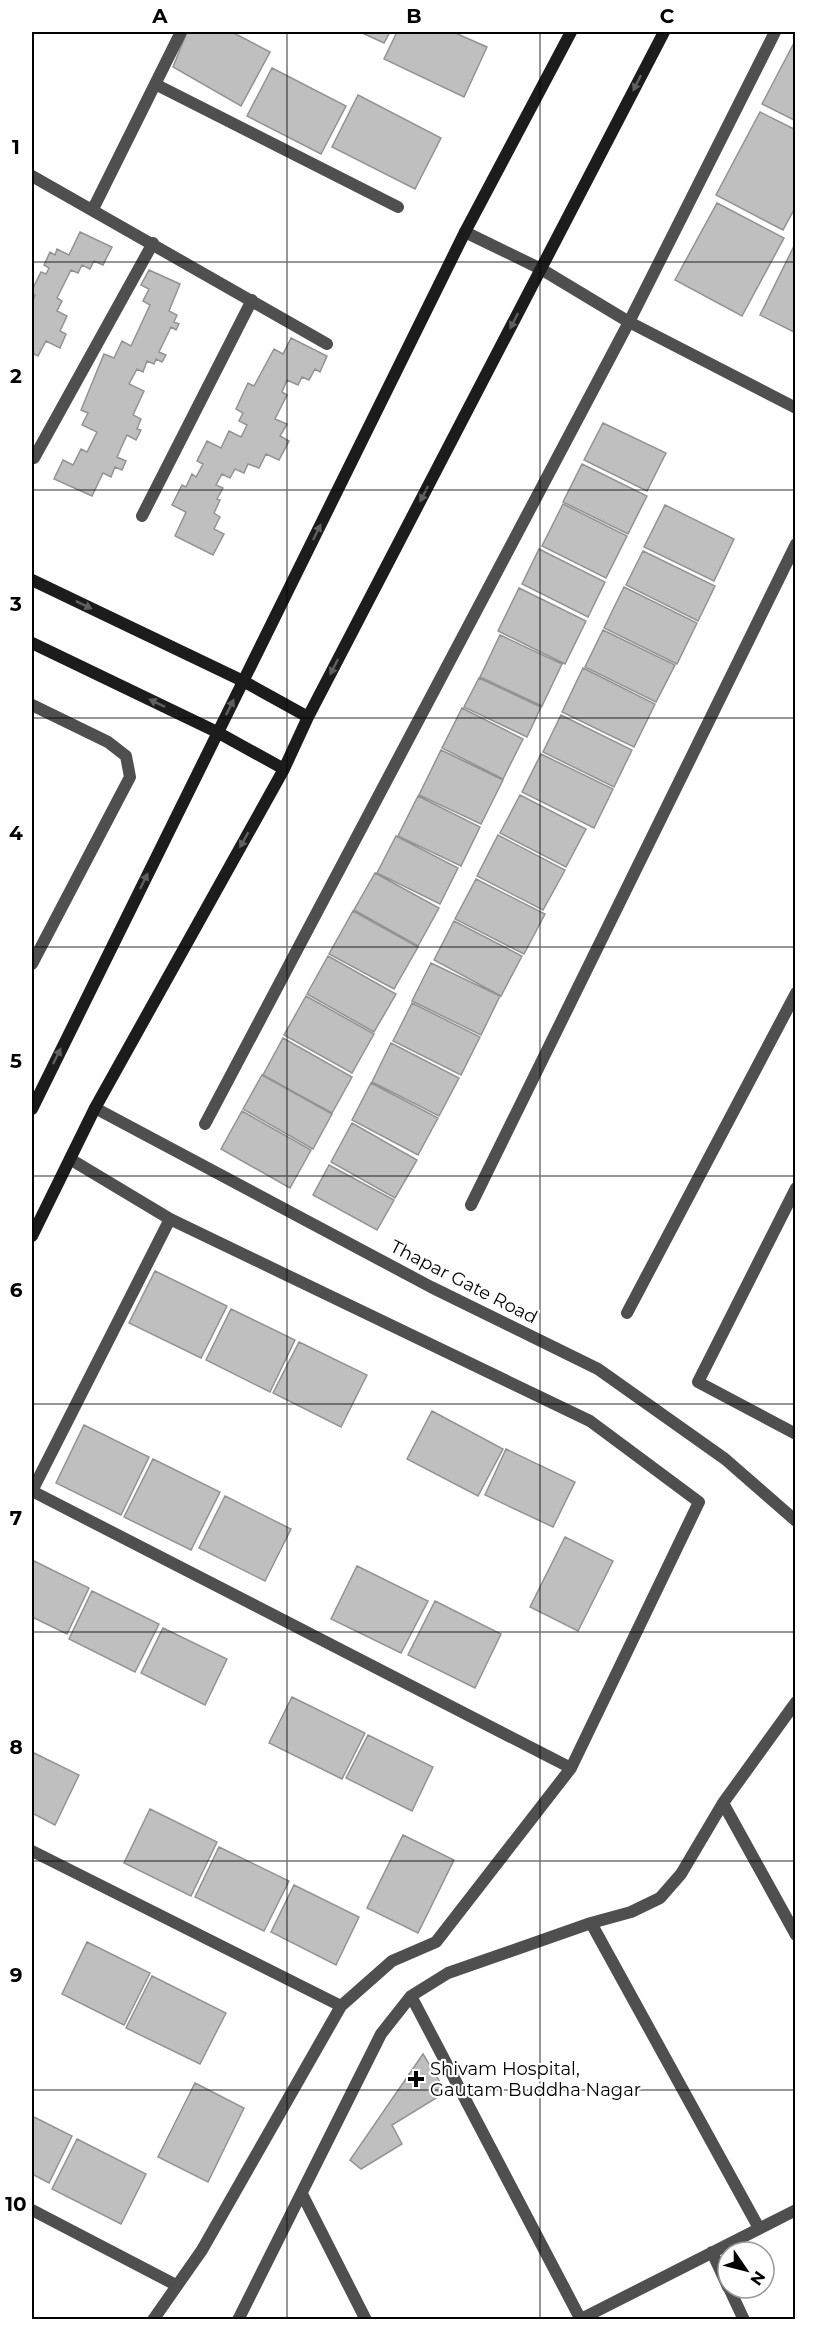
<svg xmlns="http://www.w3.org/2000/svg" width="827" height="2351" font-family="Montserrat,sans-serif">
	<rect width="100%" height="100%" fill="#fff"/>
	<path fill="#bfbfbf" stroke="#939393" stroke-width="1.5" d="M187 32H232L270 52 241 106 173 67Z
		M360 32H390L384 43Z
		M397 32H453L487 47 464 97 384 59Z
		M796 39V121L762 104Z
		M272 68 346 106 321 154 247 116Z
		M358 95 441 138 415 189 332 147Z
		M760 112 796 130V206L783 230 716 195Z
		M717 203 784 238 742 316 675 280Z
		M80 232 112 247 103 265 94 261 90 269 82 265 78 273 71 270 57 298 62 301 57 311 67 316 60 331 66 334 60 348 46 341 38 356 32 353V303L35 295 32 294V290L41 272 46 274 49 268 44 265 50 252 55 255 57 249 69 255Z
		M794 246H796V333L760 315Z
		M149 270 180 284 169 311 177 315 174 322 179 324 176 330 171 327 159 352 166 355 162 362 156 359 154 364 147 361 143 372 137 369 129 384 144 391 133 415 141 419 137 429 141 430 136 440 127 435 117 457 126 461 122 470 115 467 111 477 103 473 92 496 54 479 63 460 73 465 81 449 87 452 97 432 82 425 88 413 81 410 104 354 114 358 122 341 131 346 150 305 143 301 149 289 141 285Z
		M291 338 327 356 320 372 315 369 309 380 302 377 298 385 287 380 282 392 287 395 275 419 287 424 280 436 289 441 279 460 266 454 259 468 248 464 244 473 235 469 230 478 222 474 216 485 223 488 217 499 220 500 214 513 220 517 214 529 224 534 213 555 175 536 186 512 172 505 182 485 186 487 192 474 196 477 203 464 197 461 207 441 221 448 229 431 241 437 247 425 239 421 243 413 236 409 248 383 254 386 274 349 283 354Z
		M603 423 666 453 647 491 584 460Z
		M582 464 647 496 628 534 563 502Z
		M563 504 627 536 606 578 542 546Z
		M665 505 734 539 714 581 644 547Z
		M539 549 605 582 588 617 522 584Z
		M643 551 715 586 698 621 626 585Z
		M624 587 697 623 677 664 604 628Z
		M519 588 586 621 565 664 498 631Z
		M603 630 675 665 656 702 585 667Z
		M500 635 562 664 542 706 480 677Z
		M583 668 655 704 634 747 562 712Z
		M479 678 541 707 527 737 464 707Z
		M462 708 523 739 503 779 442 748Z
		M561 715 632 750 614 787 543 752Z
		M441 750 503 780 481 824 419 795Z
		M541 754 613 789 594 828 522 792Z
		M520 795 586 829 566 867 500 833Z
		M418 796 480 827 461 866 398 836Z
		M498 835 565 870 543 910 477 876Z
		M396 836 458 868 440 904 377 873Z
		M375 873 439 908 418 946 354 910Z
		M476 879 545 914 524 954 455 919Z
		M353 911 418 947 394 989 329 954Z
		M454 921 522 956 501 996 434 960Z
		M328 956 396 994 374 1032 307 994Z
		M431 963 500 996 481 1035 412 1001Z
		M306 996 374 1034 352 1073 284 1035Z
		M412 1003 480 1037 461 1075 393 1041Z
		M283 1038 352 1077 332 1113 263 1075Z
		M391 1043 459 1078 439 1116 372 1082Z
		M262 1075 332 1114 313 1149 243 1109Z
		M371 1083 438 1118 418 1155 352 1120Z
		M242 1111 311 1150 290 1188 221 1149Z
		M352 1123 417 1160 395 1198 331 1162Z
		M329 1165 394 1200 377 1230 313 1195Z
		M155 1271 227 1306 201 1358 129 1323Z
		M231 1309 295 1340 270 1392 206 1360Z
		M299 1342 367 1375 341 1427 273 1393Z
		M432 1411 503 1449 478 1496 407 1459Z
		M84 1425 149 1457 121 1515 56 1483Z
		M506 1449 575 1482 553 1527 485 1495Z
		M153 1459 220 1492 191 1550 124 1517Z
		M225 1496 291 1529 265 1581 199 1548Z
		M565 1537 613 1561 578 1631 530 1607Z
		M32 1560 89 1588 67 1634 32 1617Z
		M357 1566 428 1601 401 1653 331 1619Z
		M92 1591 159 1624 135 1672 69 1639Z
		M435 1601 501 1634 475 1688 408 1655Z
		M163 1628 227 1659 205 1705 141 1673Z
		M292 1697 365 1733 342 1779 269 1743Z
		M368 1735 433 1767 412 1811 346 1778Z
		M32 1752 79 1775 55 1825 32 1813Z
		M150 1809 217 1842 191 1896 124 1863Z
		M403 1835 454 1860 418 1933 367 1908Z
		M219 1847 289 1881 264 1931 195 1897Z
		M294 1885 359 1917 336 1965 271 1932Z
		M87 1942 150 1973 124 2025 62 1994Z
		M152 1976 226 2013 200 2064 126 2028Z
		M423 2054 446 2092 392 2125 402 2144 361 2169 350 2160Z
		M195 2083 244 2108 208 2182 158 2157Z
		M32 2116 72 2136 49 2183 32 2174Z
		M77 2139 146 2174 121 2224 52 2189Z"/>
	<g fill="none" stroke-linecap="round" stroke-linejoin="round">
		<path stroke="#4f4f4f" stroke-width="12" d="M155 84 398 207
			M32 176 327 344
			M93 209 181 32
			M465 232 541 269 629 322 796 408
			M34 458 153 243
			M142 516 252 300
			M32 705 108 742 126 756 130 777 32 964
			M95 1108 431 1287 598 1369 725 1459 796 1521
			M205 1124 629 322 775 32
			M70 1159 170 1219 590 1421 699 1502 571 1768 436 1942 392 1961 341 2006 202 2250 153 2320
			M796 1188 698 1382 796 1434
			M471 1205 796 544
			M170 1219 32 1491 571 1768
			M627 1313 796 993
			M723 1803 796 1935
			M32 1851 341 2006
			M591 1923 759 2228
			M411 1996 581 2320
			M302 2194 366 2320
			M32 2210 176 2285
			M712 2252 728 2287
			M729 2288 744 2320
			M581 2319 796 2210
			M238 2320 381 2034 411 1996 448 1973 591 1923 631 1912 660 1898 681 1874 723 1803 796 1702"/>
		<path stroke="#1c1c1c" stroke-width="12" d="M32 580 243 681 308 717
			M32 643 217 732 284 769
			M32 1109 465 232 571 32
			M32 1236 95 1108 284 769 308 717 664 32"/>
	</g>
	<defs><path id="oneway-solid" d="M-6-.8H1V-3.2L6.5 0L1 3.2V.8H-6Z" transform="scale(1.5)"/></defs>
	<g fill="#606060">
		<use href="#oneway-solid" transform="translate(637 83) rotate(117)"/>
		<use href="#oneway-solid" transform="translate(514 321) rotate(117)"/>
		<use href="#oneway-solid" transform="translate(424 494) rotate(117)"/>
		<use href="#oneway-solid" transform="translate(317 532) rotate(-64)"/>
		<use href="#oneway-solid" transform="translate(84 605) rotate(26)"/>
		<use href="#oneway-solid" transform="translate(334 667) rotate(117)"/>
		<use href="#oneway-solid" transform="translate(157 703) rotate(-154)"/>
		<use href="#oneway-solid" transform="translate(230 707) rotate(-64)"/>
		<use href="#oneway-solid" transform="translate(244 840) rotate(119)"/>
		<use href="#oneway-solid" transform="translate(144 881) rotate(-64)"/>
		<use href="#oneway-solid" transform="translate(57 1056) rotate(-64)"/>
	</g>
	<path fill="none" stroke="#000" stroke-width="1.5" stroke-opacity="0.55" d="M287 32V2320M540 32V2320M32 262H796M32 490H796M32 718H796M32 947H796M32 1176H796M32 1404H796M32 1632H796M32 1861H796M32 2090H796"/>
	<path fill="#000" stroke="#fff" stroke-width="2" d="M413 2070h6v6h6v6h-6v6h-6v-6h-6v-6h6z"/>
	<g text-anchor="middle" stroke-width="4.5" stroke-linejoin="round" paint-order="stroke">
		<g font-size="18" fill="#000" stroke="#fff">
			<text transform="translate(464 1282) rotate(27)" y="6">Thapar Gate Road</text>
		</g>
		<g font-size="18" fill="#000" stroke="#fff" text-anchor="start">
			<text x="430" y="2075">Shivam Hospital,<tspan x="430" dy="21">Gautam Buddha Nagar</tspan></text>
		</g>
	</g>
	<rect width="827" height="2351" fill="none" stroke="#ffffff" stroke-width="66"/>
	<g transform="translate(746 2270) rotate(125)"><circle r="28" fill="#ffffff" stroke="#999999" stroke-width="1.5"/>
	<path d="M0-4.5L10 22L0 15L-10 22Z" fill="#000000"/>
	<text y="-9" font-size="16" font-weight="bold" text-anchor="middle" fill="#000000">N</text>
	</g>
	<rect x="33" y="33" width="761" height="2285" fill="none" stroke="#000" stroke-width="2"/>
	<g font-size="20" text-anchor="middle" font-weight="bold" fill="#000">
		<text x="160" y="23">A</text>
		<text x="414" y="23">B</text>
		<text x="667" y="23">C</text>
		<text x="16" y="154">1</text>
		<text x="16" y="383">2</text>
		<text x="16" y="611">3</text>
		<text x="16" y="840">4</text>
		<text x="16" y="1068">5</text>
		<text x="16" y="1297">6</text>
		<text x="16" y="1525">7</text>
		<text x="16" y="1754">8</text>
		<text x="16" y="1982">9</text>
		<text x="16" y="2211">10</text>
	</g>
</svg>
